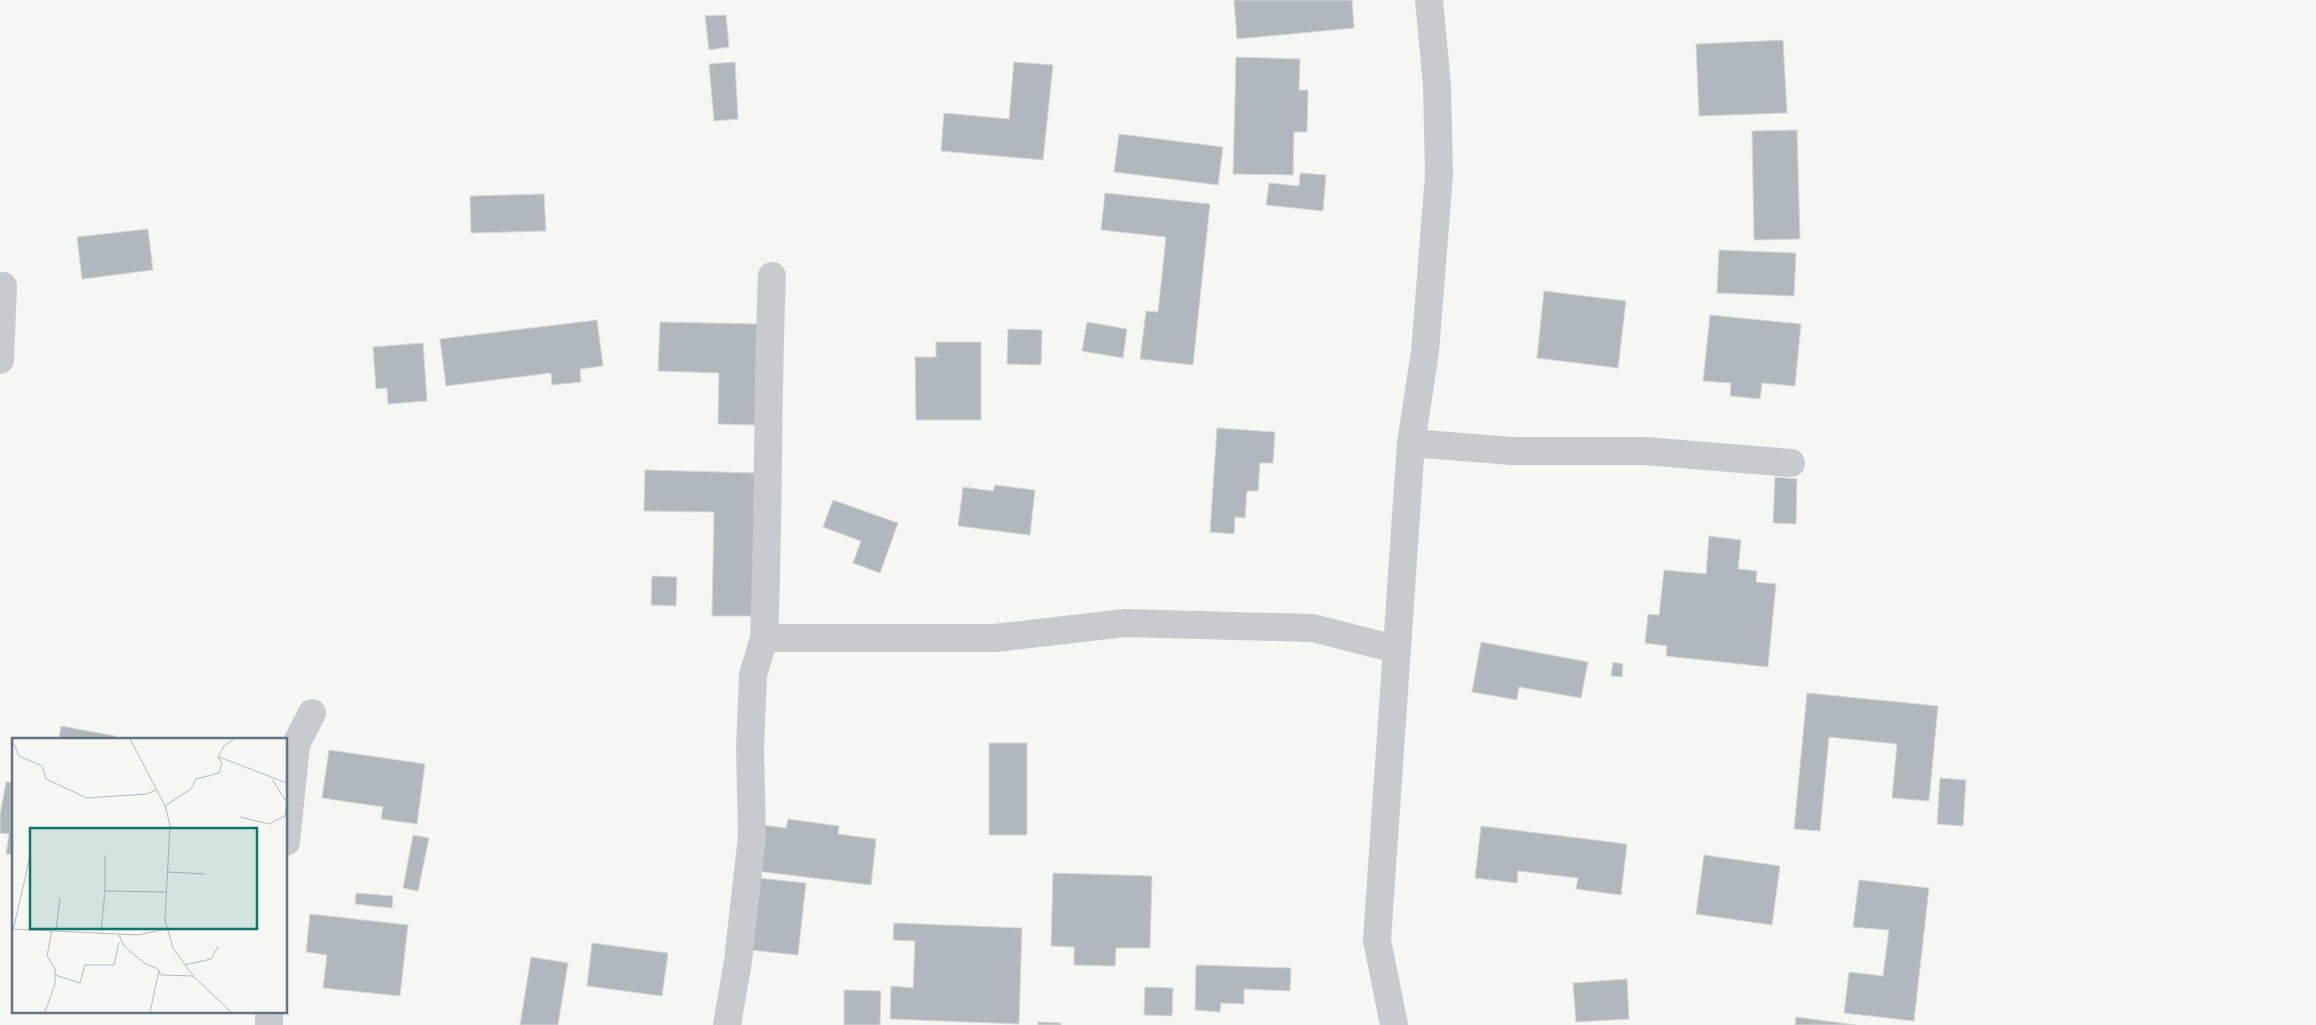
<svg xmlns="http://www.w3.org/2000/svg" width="2316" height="1025" font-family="Rubik,sans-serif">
	<rect width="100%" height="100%" fill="#f6f6f2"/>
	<path fill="#b1b8bd" stroke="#d7d8d5" d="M1234 0H1352L1354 28 1237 39Z
		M726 15 729 47 709 50 705 16Z
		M1783 40 1787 113 1699 116 1696 44Z
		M1236 57 1300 59 1299 90H1308L1307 132H1294L1293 175 1233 174Z
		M735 62 738 119 714 121 709 64Z
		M1014 62 1053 65 1043 160 941 151 944 113 1009 119Z
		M1797 130 1800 239 1754 240 1752 131Z
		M1119 134 1223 147 1218 185 1114 172Z
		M1300 173 1326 175 1323 211 1266 205 1269 183 1299 186Z
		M1105 193 1210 204 1193 365 1140 359 1146 311 1158 312 1166 237 1101 230Z
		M544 194 546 231 471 233 470 196Z
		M148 229 153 270 82 279 77 237Z
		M1719 250 1796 253 1794 296 1717 293Z
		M1544 291 1626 301 1618 368 1537 358Z
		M1710 315 1801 324 1795 386 1762 383 1760 399 1730 396 1731 383 1703 381Z
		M597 320 603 366 580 369 581 382 552 385 551 373 446 386 440 339Z
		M660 322 758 324 755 425 718 424 719 373 658 371Z
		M1087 322 1127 329 1123 358 1082 351Z
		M1008 329 1042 330 1041 365 1007 364Z
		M936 342H981V420H916L915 357H936Z
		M423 343 427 401 388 404 387 388 376 389 373 347Z
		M1217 428 1275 432 1273 463H1260L1258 491H1247L1245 518 1235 517 1234 534 1210 532Z
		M645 470 757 473 753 616H712L714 512 644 511Z
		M1775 477 1797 479 1796 524 1773 523Z
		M995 485 1035 490 1030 535 958 526 963 487 993 491Z
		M833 500 898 523 880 573 853 563 861 541 823 527Z
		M1709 536 1741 540 1738 569 1757 571 1756 582 1776 584 1768 667 1666 656 1667 646 1645 643 1648 614 1659 615 1664 570 1706 574Z
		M652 576 677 577 676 606 651 605Z
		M1481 642 1588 662 1581 698 1519 687 1517 700 1472 692Z
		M1613 662 1623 664 1622 677 1611 676Z
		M1807 693 1938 706 1929 801 1892 798 1897 744 1829 737 1820 831 1794 829Z
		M61 726 115 736 114 739H59Z
		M989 743H1027V835H989Z
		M329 750 425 764 417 824 381 819 383 807 322 798Z
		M1940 778 1966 780 1963 826 1937 824Z
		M6 782 14 783V855L6 854 9 834 0 833V815Z
		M788 819 839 826 838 834 876 839 871 885 756 871 762 825 786 828Z
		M1481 826 1627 844 1621 895 1576 889 1578 878 1518 871 1517 883 1475 878Z
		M413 835 429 838 418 891 403 888Z
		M1704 855 1780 866 1772 925 1696 914Z
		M1053 873 1152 876 1150 948H1116L1115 966 1074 965V947L1051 946Z
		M758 878 806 883 798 955 750 950Z
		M1859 880 1929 888 1914 1021 1844 1013 1849 972 1883 976 1889 930 1853 927Z
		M356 893 393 896 392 908 355 904Z
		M310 914 408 925 400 996 323 988 327 955 306 952Z
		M894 923 1022 928 1019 1024 890 1019 891 986 913 988 915 941 893 940Z
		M592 943 668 953 662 996 587 986Z
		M531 957 568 963 558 1025H520Z
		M1196 965 1291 968 1290 991 1244 989V1004L1221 1003 1220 1012 1195 1010Z
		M1627 979 1629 1019 1576 1022 1573 983Z
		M1145 987 1173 988 1172 1016 1144 1015Z
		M844 990 881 991 880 1025H844Z
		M1796 1017 1856 1025H1795Z
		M1038 1022 1061 1023V1025H1038Z"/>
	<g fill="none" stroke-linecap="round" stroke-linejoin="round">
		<path stroke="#c8cbce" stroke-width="28" d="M772 276C767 396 769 517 764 638H995L1125 623 1313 628 1395 649
			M0 360 3 286
			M1411 443 1512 451H1645L1791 463
			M286 842 296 744 312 713
			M269 1011V1025
			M727 1025 738 961 752 836 750 748 753 675 764 638
			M1394 1025 1377 940 1411 443 1425 352 1439 175 1437 85 1429 0"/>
	</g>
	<g transform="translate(12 738)">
		<rect width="275" height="275" fill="#f6f6f2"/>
		<path fill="none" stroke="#b2bac0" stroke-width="1" d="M118 1 153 68 158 87 153 182 161 210 181 238 219 274M0 2 7 18 30 28 34 41 75 60 135 56 144 52M206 19 212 8 222 1M207 19 275 45M153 68 179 51 184 41 207 35 210 25 206 19M228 79 257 86 273 78 275 65 260 41M93 117V153L155 154M156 134 193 136M0 191 126 197 154 191M44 192 48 160M89 193 93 153M0 197 18 118M107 197 112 208 132 225 146 231 149 237 181 238M173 227 199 221 206 209M43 237 68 245 73 227H102L107 204M33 274 43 246V231L35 218 40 192M138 274 147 233"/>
		<path fill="#0f766e" fill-opacity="0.15" stroke="#0f766e" stroke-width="2.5" d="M18 90H245V191H18Z"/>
		<rect width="275" height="275" fill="none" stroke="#627486" stroke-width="2.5"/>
	</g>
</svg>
